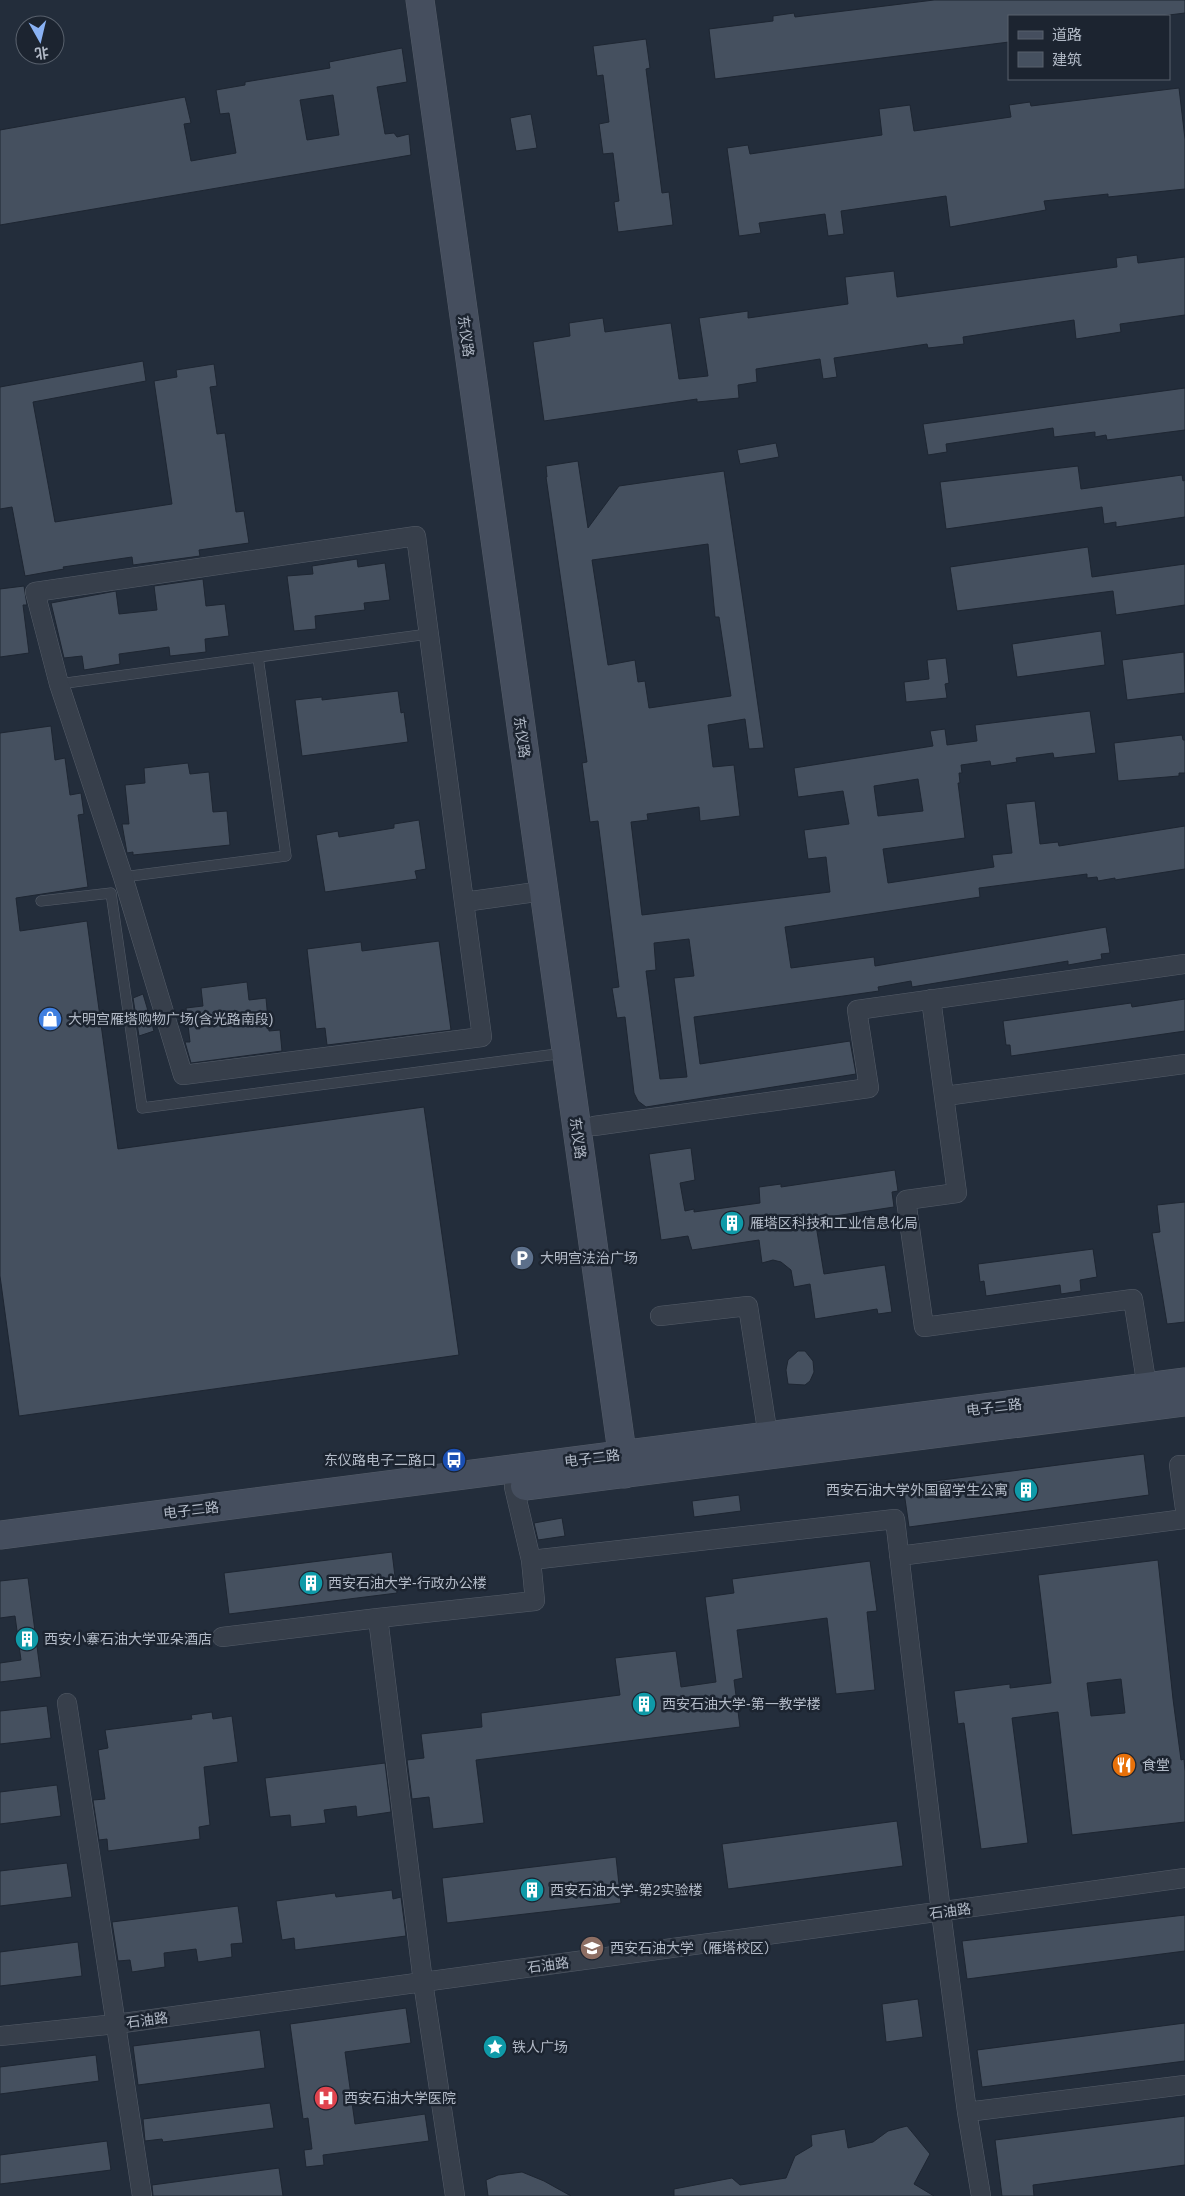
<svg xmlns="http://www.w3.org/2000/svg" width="1185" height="2196" font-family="Helvetica,'Noto Sans SC',sans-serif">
	<rect width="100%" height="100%" fill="#232d3b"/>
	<path fill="#45505f" stroke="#1e2632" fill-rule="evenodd" d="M934 0H1185V13L1161 16H1009V42L715 79 709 29 773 21V16L794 13 795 17Z
		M646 39 650 68 646 69 662 193 669 192 673 225 618 232 614 202 619 201 613 153 603 154 599 124 609 122 603 75 597 76 593 46Z
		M402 48 407 82 377 87 385 134 394 133 397 137 409 134 411 155 0 225V130L185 97 191 123 184 124 191 161 236 153 229 113 220 114 216 90 245 85V82L330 68 329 62ZM333 95 339 135 307 140 300 100Z
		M1179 88 1185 139V189L1108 197V194L1044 201 1046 210 950 227 946 196 841 211 844 234 828 236 825 214 759 223 761 233 739 236 727 148 748 145 750 154 882 135 879 109 910 105 914 131 1011 117 1009 105 1030 102 1031 106Z
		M531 114 537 148 516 151 510 118Z
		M1137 255 1138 263 1185 257V315L1120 324 1121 332 1076 339 1074 320 963 337 964 344 928 348 927 344 834 358 837 377 823 379 820 359 756 369 757 382 738 385 739 398 697 402V399L544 421 533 342 570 336 569 323 603 318 605 332 671 323 679 379 708 376 699 318 748 311V318L848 304 845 277 894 271 897 297 1117 267 1116 258Z
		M143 361 146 381 33 402 55 522 172 504 154 381 177 377 176 370 214 364 217 386 210 387 217 434 225 433 236 512 244 511 249 543 199 550 200 556 133 565 132 557 63 567 64 569 25 576 12 507 0 509V387Z
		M1185 388V430L1107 440 1106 435 1095 437V432L1054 437 1053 428 946 444 947 452 928 455 923 424Z
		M776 443 779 457 740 464 737 450Z
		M578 461 588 528 619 486 724 471 745 614 764 748 749 749 745 719 708 725 713 767 734 765 740 816 700 821 699 807 647 814 648 820 631 822 642 915 830 892 826 857 808 859 804 830 849 824 843 791 798 797 794 768 933 746 930 731 945 729 947 745 977 741 975 725 1090 711 1096 753 1054 758 1053 753 1016 758 1017 762 991 766 990 761 961 765 962 773H959L960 783H958L965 838 883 849 888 883 994 867 992 855 1012 853 1006 804 1035 801 1040 844 1058 842 1059 846 1185 826V869L1115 880V878L1098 881 1097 877 1087 878V874L979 888 980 897 785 927 791 968 874 957 875 966 1106 927 1110 953 1101 954 1102 959 1068 965V961L912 987 911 981 878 987 879 991 694 1017 700 1064 850 1041 856 1074 646 1107 638 1101 634 1093 625 1017 617 1018 612 988 619 987 598 821 590 822 582 763 587 762 546 477H547L546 466ZM708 544 715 617H719L731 696 649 708 645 681 638 682 635 660 608 665 592 560ZM918 779 923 811 878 816 874 786ZM689 939 694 976 674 978 687 1077 660 1079 646 971 656 970 654 943Z
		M1078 466 1081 489 1182 475 1183 481 1185 480V517L1116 527V522L1104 524 1102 507 946 529 940 482Z
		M1088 547 1092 577 1185 564V605L1116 615 1113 591 957 611 950 567Z
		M357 559 358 567 385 563 390 600 364 603 365 610 315 616 316 629 294 631 287 576 313 574 312 566Z
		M203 579 206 606 225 604 229 636 205 639 206 652 170 656 169 647 141 651 119 654 120 664 84 670 82 656 64 658 51 603 116 591 119 614 157 610 154 586Z
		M24 586 27 605H23L29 653 0 657V589Z
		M1101 631 1105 665 1017 677 1012 644Z
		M1184 652 1185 693 1127 700 1122 660Z
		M946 658 949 683 945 684 947 698 906 702 904 682 929 679 927 660Z
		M398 691 401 713 404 712 408 742 302 756 295 700 322 697V700Z
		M51 726 55 760 65 758 70 795 81 793 84 814 78 815 88 887 16 898 20 931 87 921 118 1149 424 1107 459 1355 19 1416 0 1276V733Z
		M1182 735 1183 740H1185V773H1179V776L1118 781 1114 743Z
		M188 763 190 774 209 772 213 812 227 811 230 845 133 855V852L127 853 122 824H129L125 785 145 783 144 768Z
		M419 820 426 869 415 871 417 879 325 892 316 835 338 831 339 837 394 828V824Z
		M439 941 451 1030 327 1045 325 1028 316 1029 307 949 361 942 362 951Z
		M247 982 249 1000 266 998 269 1031 280 1030 282 1051 191 1063 185 1042H190L186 1008 203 1006 201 988Z
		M143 994 154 1031 139 1036 133 998Z
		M1185 999V1031L1011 1056 1010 1045H1006L1003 1021 1131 1003 1132 1007Z
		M691 1148 695 1180 680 1183 685 1211 694 1209V1212L760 1203 759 1187 781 1184V1187L895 1170 898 1191 892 1192 894 1207 815 1219 824 1274 885 1265 892 1312 878 1314 877 1309 815 1319 810 1284 794 1287 791 1270 781 1262 773 1260 762 1263 759 1240 692 1250 688 1236 661 1240 649 1154Z
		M1185 1202V1322L1167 1324 1152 1233 1160 1232 1157 1205Z
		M1093 1249 1097 1277 1080 1280 1081 1291 1061 1294 1060 1285 986 1296 984 1281 980 1282 978 1264Z
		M798 1351H805L813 1361 814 1372 810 1381 805 1385 788 1384 786 1370 788 1360Z
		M1144 1454 1149 1495 909 1527 903 1485Z
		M739 1495 741 1511 694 1517 692 1501Z
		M562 1518 565 1536 538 1540 534 1523Z
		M392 1552 397 1593 229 1614 224 1573Z
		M1158 1560 1173 1699 1181 1760 1184 1759 1185 1771V1822L1072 1835 1058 1712 1012 1718 1028 1843 981 1849 964 1723 958 1724 954 1691 1010 1684V1688L1051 1683 1038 1575ZM1121 1679 1125 1713 1091 1716 1087 1683Z
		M870 1561 877 1611 867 1612 875 1690 836 1694 827 1618 737 1630 743 1678 734 1680 740 1727 476 1760 484 1823 433 1829 429 1797 412 1799 407 1760 424 1758 421 1734 482 1727 481 1713 620 1695 615 1658 676 1651 681 1687 716 1682 705 1597 734 1593 732 1579Z
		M28 1578 41 1677 0 1682V1663L21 1660 15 1616 0 1618V1581Z
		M47 1706 51 1738 0 1744V1711Z
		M212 1712 213 1719 232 1716 238 1762 204 1767 210 1825 199 1827 200 1839 108 1851 107 1839 99 1840 93 1800 105 1799 98 1750 108 1748 105 1730 192 1719 191 1715Z
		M385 1763 391 1812 357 1817 356 1806 324 1810 326 1823 291 1827 290 1815 270 1817 265 1778Z
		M57 1785 61 1816 0 1824V1792Z
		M897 1821 903 1866 728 1889 722 1844Z
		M616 1857 621 1903 447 1923 442 1878Z
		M67 1863 72 1897 0 1906V1871Z
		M392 1890 393 1899 401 1897 406 1936 295 1950 294 1938 282 1940 276 1901 335 1893 336 1897Z
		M238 1906 243 1943 231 1944 232 1957 198 1962 196 1949 164 1953 165 1967 132 1972 130 1960 118 1961 112 1922Z
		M1185 1915V1951L967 1979 962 1941Z
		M78 1942 82 1976 0 1986V1952Z
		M918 1999 923 2037 886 2042 882 2004Z
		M406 2008 411 2043 345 2052 355 2124 425 2114 429 2141 323 2155 324 2165 306 2167 304 2150 312 2149 308 2118 303 2119 290 2024Z
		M1185 2023V2061L982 2087 977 2050Z
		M260 2030 265 2068 138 2085 133 2046Z
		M96 2055 99 2081 0 2094V2067Z
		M270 2103 274 2128 163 2142 162 2139 145 2141 143 2119Z
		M1185 2116V2165L1033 2185 1034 2196H1002L995 2140Z
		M907 2126 930 2154 914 2184 934 2196H674V2189L732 2178 740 2185 786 2178 795 2156 812 2146 811 2135 845 2129 848 2148 873 2142 888 2131Z
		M107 2141 111 2170 0 2184V2155Z
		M279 2168 283 2196H153L152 2185Z
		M522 2172 544 2181 571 2196H488L486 2180 498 2175Z"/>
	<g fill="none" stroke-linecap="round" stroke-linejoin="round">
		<g stroke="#555d69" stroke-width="11">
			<path id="lane" d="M59 684 428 634
				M123 877 286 856 258 657
				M41 901 111 893 142 1108 565 1053"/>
		</g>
		<g stroke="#555d69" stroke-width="20">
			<path id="street" d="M464 902 416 536 35 592 59 684 123 877 183 1075 482 1037 464 902 543 891
				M931 999 957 1193 906 1200 924 1327 1133 1299 1147 1387
				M945 1096 1185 1064
				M594 1126 869 1088 857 1010 1185 964
				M660 1316 748 1306 768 1436
				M1185 1465H1179L1185 1509
				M899 1556 1185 1519
				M531 1560 895 1519 941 1912 967 2112 981 2196
				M222 1637 378 1618
				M67 1703 142 2196
				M0 2036 116 2024 1185 1878
				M967 2112 1185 2085
				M455 2196 423 1982 378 1618 535 1601 531 1560 514 1487"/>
		</g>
		<g stroke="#555d69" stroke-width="29">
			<path id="secondary" d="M420 0 625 1474
				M525 1486 1185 1402
				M0 1535 1185 1382"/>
		</g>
		<use href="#lane" stroke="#373f4b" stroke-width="10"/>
		<use href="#street" stroke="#373f4b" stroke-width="19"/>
		<use href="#secondary" stroke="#454e5e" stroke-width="28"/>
	</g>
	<defs>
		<g id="shop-disc" transform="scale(1.25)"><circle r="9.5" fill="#3f7fe0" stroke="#1c2430"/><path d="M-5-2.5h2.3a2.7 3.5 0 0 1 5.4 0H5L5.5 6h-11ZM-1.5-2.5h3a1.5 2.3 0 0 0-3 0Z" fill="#fff"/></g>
		<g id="building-disc" transform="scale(1.25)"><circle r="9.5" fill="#0f9aa8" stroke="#1c2430"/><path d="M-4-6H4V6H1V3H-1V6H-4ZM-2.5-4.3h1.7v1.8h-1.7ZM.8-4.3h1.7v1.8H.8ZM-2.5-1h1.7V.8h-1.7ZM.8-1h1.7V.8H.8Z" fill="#fff"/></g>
		<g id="parking-disc" transform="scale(1.25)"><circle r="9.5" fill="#5c6f8a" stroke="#1c2430"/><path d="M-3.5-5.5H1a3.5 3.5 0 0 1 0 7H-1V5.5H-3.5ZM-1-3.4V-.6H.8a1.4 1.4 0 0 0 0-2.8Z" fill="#fff"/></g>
		<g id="bus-disc" transform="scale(1.25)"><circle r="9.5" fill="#1a4fb4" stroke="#1c2430"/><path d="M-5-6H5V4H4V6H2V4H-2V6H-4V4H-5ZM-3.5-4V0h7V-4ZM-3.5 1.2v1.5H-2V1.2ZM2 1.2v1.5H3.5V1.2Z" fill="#fff"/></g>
		<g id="restaurant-disc" transform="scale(1.25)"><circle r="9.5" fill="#e8710a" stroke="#1c2430"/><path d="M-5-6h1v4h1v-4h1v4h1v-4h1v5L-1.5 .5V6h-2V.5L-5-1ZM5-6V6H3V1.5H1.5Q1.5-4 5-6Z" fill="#fff"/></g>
		<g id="university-disc" transform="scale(1.25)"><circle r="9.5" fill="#8d6e63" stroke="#1c2430"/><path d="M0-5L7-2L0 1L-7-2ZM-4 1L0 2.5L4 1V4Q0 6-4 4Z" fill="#fff"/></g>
		<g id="sight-disc" transform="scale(1.25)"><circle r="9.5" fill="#0f9aa8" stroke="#1c2430"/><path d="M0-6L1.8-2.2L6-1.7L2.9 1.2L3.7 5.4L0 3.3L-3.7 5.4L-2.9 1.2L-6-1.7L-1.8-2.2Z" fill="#fff"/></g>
		<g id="hospital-disc" transform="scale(1.25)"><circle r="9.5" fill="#e0444e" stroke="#1c2430"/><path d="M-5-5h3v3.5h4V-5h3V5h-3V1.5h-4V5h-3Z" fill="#fff"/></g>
	</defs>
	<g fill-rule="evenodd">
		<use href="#shop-disc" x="50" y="1019"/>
		<use href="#building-disc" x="732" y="1223"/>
		<use href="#parking-disc" x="522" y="1258"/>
		<use href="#bus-disc" x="454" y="1460"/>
		<use href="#building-disc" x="1026" y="1490"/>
		<use href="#building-disc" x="311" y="1583"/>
		<use href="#building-disc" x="27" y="1639"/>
		<use href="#building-disc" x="644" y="1704"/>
		<use href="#restaurant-disc" x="1124" y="1765"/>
		<use href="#building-disc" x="532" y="1890"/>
		<use href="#university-disc" x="592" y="1948"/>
		<use href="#sight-disc" x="495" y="2047"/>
		<use href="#hospital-disc" x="326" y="2098"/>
	</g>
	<g text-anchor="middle" stroke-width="5" stroke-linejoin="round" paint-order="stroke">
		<g font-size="14" fill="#b2bac7" stroke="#1c2430">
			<text transform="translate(466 336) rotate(82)" y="5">东仪路</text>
			<text transform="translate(522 737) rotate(82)" y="5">东仪路</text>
			<text transform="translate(578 1138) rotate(82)" y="5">东仪路</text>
			<text transform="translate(994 1407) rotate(-7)" y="5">电子二路</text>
			<text transform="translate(592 1458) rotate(-7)" y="5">电子二路</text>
			<text transform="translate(191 1510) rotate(-7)" y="5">电子二路</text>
			<text transform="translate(950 1911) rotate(-8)" y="5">石油路</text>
			<text transform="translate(548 1965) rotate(-8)" y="5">石油路</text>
			<text transform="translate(147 2020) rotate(-8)" y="5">石油路</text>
		</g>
		<g font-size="14" fill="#b2bac7" stroke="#1c2430" text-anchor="start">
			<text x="68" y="1024">大明宫雁塔购物广场(含光路南段)</text>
			<text x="750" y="1228">雁塔区科技和工业信息化局</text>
			<text x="540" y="1263">大明宫法治广场</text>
			<text x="436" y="1465" text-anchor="end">东仪路电子二路口</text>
			<text x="1008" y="1495" text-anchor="end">西安石油大学外国留学生公寓</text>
			<text x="328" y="1588">西安石油大学-行政办公楼</text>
			<text x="44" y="1644">西安小寨石油大学亚朵酒店</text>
			<text x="662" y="1709">西安石油大学-第一教学楼</text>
			<text x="1142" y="1770">食堂</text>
			<text x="550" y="1895">西安石油大学-第2实验楼</text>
			<text x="610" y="1953">西安石油大学（雁塔校区）</text>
			<text x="512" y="2052">铁人广场</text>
			<text x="344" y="2103">西安石油大学医院</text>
		</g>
	</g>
	<rect x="1008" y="15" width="162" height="65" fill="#1c2430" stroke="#58606c"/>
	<rect x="1018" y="31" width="25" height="8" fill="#454e5e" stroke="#58606c"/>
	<text x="1052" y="40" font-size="15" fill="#b2bac7">道路</text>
	<rect x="1018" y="52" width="25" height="15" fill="#45505f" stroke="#58606c"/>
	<text x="1052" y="65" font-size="15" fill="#b2bac7">建筑</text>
	<g transform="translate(40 40) rotate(172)"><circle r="24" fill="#1c2430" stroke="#58606c"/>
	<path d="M0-4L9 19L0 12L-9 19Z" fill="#8ab2f4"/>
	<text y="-8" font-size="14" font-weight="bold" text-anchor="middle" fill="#b2bac7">北</text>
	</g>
</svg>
